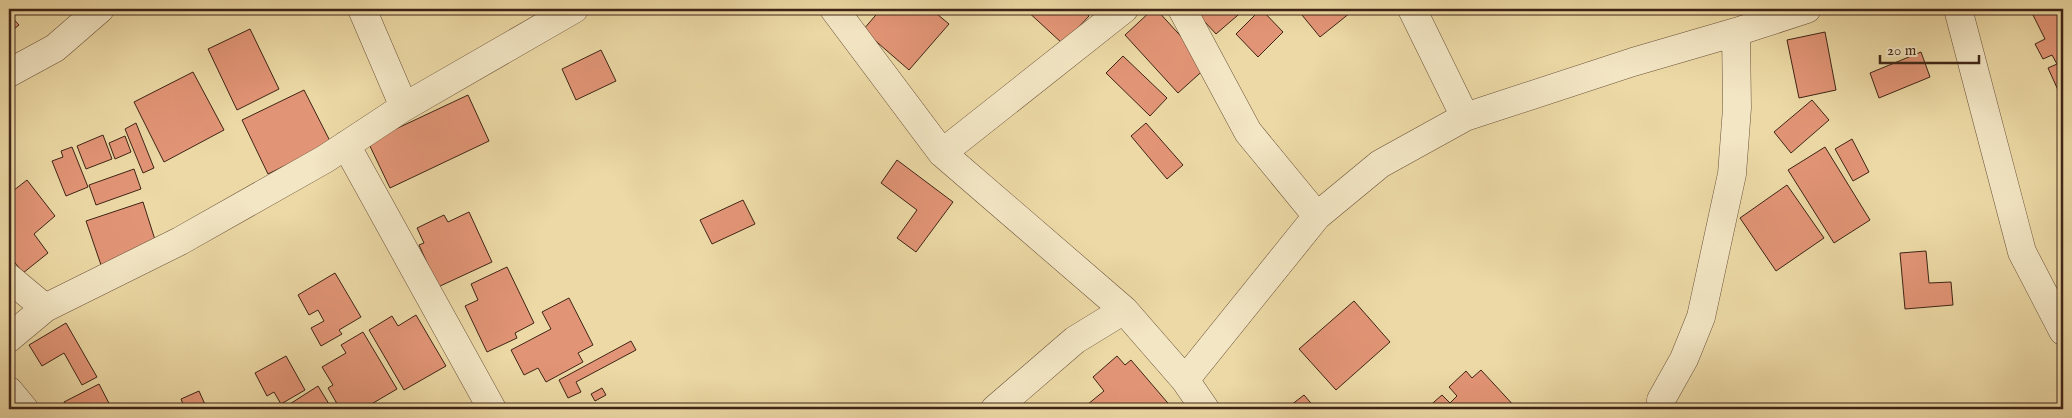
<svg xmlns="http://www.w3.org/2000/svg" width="2072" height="418" font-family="'IM FELL English',serif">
	<rect width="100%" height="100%" fill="#ecd9a5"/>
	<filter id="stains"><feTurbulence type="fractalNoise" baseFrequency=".004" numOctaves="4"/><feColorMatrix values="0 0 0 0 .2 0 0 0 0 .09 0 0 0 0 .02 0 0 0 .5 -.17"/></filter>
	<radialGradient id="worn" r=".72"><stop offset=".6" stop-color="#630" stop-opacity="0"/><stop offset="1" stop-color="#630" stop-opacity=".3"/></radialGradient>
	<path fill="#e29576" stroke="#3e2416" d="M881 9H931L949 24 909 70 863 30Z
		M1025 9H1081L1089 16 1063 44Z
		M1153 9H1156L1208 66 1178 93 1125 35Z
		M1193 9H1245L1216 34Z
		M1261 9 1283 32 1258 57 1236 34Z
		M1297 9H1355L1320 37Z
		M2030 9H2063V88L2058 90 2048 68 2057 64 2052 55 2043 59 2035 44 2045 39Z
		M9 14 19 25 9 33Z
		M250 29 279 89 237 110 208 49Z
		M1825 32 1836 90 1799 98 1787 40Z
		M601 50 616 81 576 100 562 69Z
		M1921 52 1930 77 1879 98 1870 73Z
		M1123 56 1167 98 1150 116 1106 73Z
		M193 72 224 130 164 162 134 102Z
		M304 90 331 143 268 174 242 120Z
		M468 95 489 141 390 188 368 142Z
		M1812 100 1829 120 1791 153 1774 132Z
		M136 123 154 168 143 173 125 129Z
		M1146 123 1183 165 1167 179 1131 136Z
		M103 135 112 159 86 169 77 146Z
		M125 136 131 152 115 159 109 143Z
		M1852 139 1869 172 1853 181 1835 149Z
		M72 147 88 187 66 196 52 161 63 157 61 151Z
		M1825 147 1870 220 1834 243 1788 170Z
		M897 160 953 202 916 252 897 238 917 210 881 183Z
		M134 169 141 189 96 205 89 185Z
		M27 180 55 216 34 234 48 253 23 273 9 255V194Z
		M1787 185 1824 238 1776 271 1740 218Z
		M743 200 755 224 712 244 700 220Z
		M143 202 157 246 101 265 86 221Z
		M469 212 492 262 438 287 419 245 424 243 417 228 444 215 448 222Z
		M1926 251 1929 283 1951 282 1953 305 1905 309 1900 253Z
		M507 267 534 323 515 333 517 338 487 352 465 306 478 300 471 284Z
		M335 273 361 317 339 330 342 334 321 346 311 328 324 321 318 310 309 315 298 295Z
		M569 298 593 345 578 353 583 362 546 382 538 368 524 375 511 350 551 329 542 312Z
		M1354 301 1390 342 1336 390 1299 349Z
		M416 315 446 366 404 390 369 330 392 316 398 326Z
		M66 323 97 377 82 385 64 353 42 366 29 345Z
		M363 332 397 389 363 409H340L328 388 333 385 322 367 346 353 341 345Z
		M631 341 636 350 576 382 581 392 568 398 559 380Z
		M286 356 305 390 281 404 274 392 267 396 255 373Z
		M1117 356 1125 365 1131 360 1173 409H1082L1104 391 1093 377Z
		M1481 370 1517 409H1426L1442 395 1450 403 1457 396 1449 387 1466 371 1472 378Z
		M99 384 112 409H63L66 408 64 402Z
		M318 386 332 409H282Z
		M602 388 606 395 595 401 591 394Z
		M199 391 207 409H185L181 399Z
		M1304 395 1316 409H1286Z"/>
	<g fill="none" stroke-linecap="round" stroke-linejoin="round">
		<g stroke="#6a513a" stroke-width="29">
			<path id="minor" d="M362 9 404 107
				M834 9 942 153 1124 310 1185 380 1205 409
				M1182 9 1248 132 1317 216
				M1412 9 1465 117
				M1958 9 2022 252 2063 331
				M9 73 55 48 100 9
				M346 145 492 409
				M942 153 1124 9
				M9 278 45 308
				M9 338 45 308 180 241 325 159 404 107 574 9
				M1185 380 1317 216 1380 164 1465 117 1633 62 1736 32 1807 9
				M9 391 24 409
				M1661 400 1684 359 1701 317 1732 174 1737 108 1736 32
				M995 409 1075 340 1124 310"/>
		</g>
		<use href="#minor" stroke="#f3e6c4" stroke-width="28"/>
	</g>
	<rect width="2072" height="418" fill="none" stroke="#ecd9a5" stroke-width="30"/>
	<rect x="10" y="10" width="2052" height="398" fill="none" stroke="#3e2416" stroke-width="2.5"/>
	<rect x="15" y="15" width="2042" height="388" fill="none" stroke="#3e2416"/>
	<path d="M1880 55v8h99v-8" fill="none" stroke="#3e2416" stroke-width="2.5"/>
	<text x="1887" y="55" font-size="15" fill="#3e2416" stroke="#f3e6c4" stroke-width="4" paint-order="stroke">20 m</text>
	<rect width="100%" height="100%" filter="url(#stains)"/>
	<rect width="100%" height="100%" fill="url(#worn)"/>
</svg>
